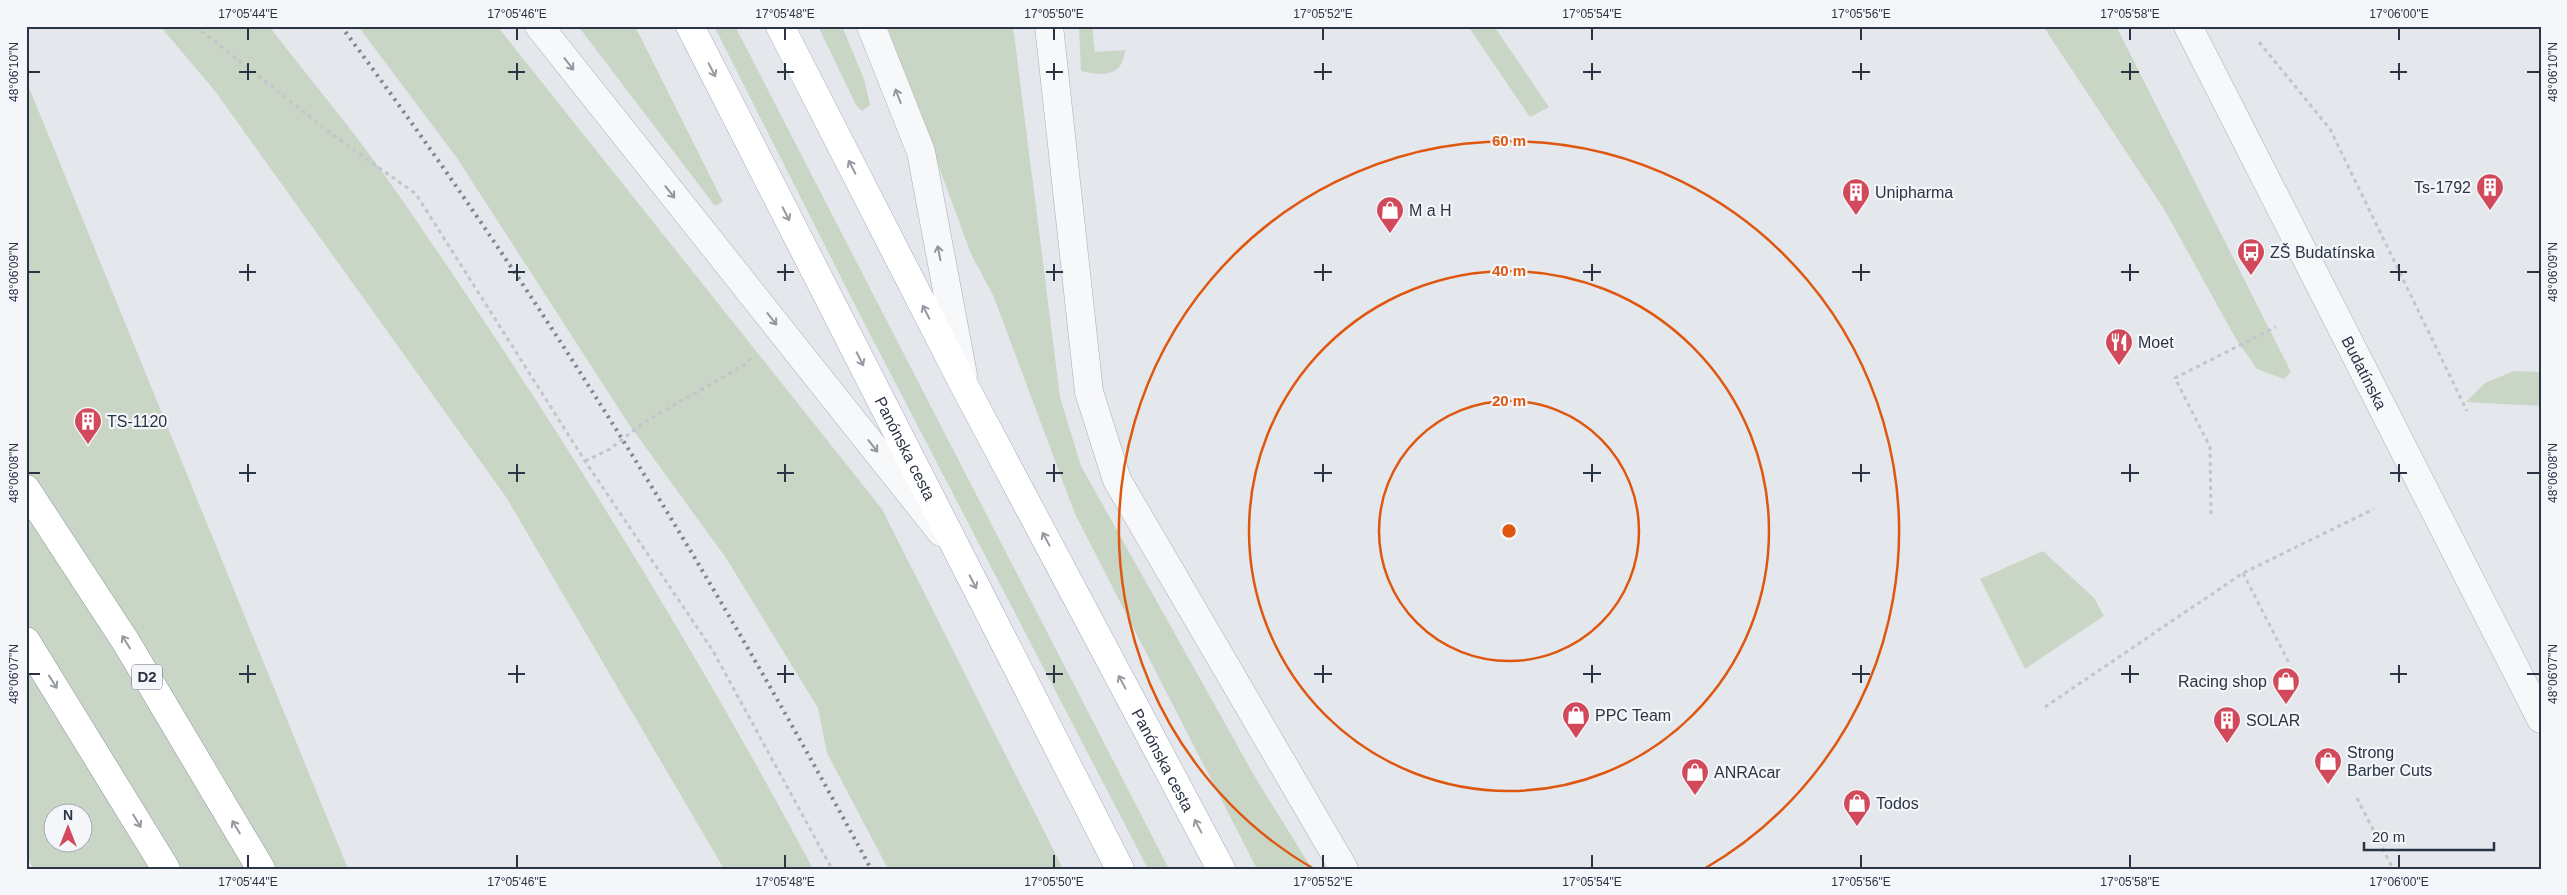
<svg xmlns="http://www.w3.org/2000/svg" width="2567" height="895" font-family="Arial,sans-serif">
	<rect width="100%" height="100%" fill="#e4e7ec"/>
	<path fill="#c9d6c5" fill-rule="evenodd" d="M160 26H269C312 82 358 136 398 194 548 411 689 636 813 869H724L506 497 215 91Z
		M358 26H497L882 509 1063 869H888L827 753 818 708 726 558 628 423 457 158Z
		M578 26H635L723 202 715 206Z
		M714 26H735L1169 869H1148L858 311Z
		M818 26H842L864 79 870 105 862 111 856 105Z
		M887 26H1013L1060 397 1081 466 1255 777 1312 869H1257L1075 514 993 295 971 254Z
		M1079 26H1092L1095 52 1126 50C1124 54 1123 62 1120 66 1112 77 1093 74 1081 71Z
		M1468 26H1494L1549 107 1530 117Z
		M2043 26H2116L2291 372 2284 379 2257 369 2236 339 2164 209Z
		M26 89 30 90 348 869H34L26 857ZM52 812H82V842H52Z
		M2514 371 2541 372V406L2466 402 2485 383Z
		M2043 551 2094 598 2104 616 2025 669 1980 579Z"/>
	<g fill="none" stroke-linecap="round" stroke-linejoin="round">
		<g stroke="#a9aeb7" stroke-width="29">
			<g id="minor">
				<path d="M539 26 941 532"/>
				<path d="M871 26 921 152 963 375"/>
				<path d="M1049 26 1089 392 1117 480 1344 869"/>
				<path id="s1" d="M2188 26 2541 719"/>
			</g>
		</g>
		<g stroke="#a3abb8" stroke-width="29">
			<g id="major">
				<path id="s2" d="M690 26 1120 869"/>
				<path id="s3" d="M780 26 965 387 1221 869"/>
			</g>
		</g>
		<g stroke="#8b94a3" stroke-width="29">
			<path id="highway" d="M26 489 126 642 261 869
				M26 641 166 869"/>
		</g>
		<path stroke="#c2c5cb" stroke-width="3" stroke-dasharray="4 4" stroke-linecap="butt" d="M195 26 337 138 416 194 585 461 713 651 832 869
			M2259 42 2330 129 2467 411
			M585 461 610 449 646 421 743 366 753 356
			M2211 514 2210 447 2175 378 2276 327
			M2243 573 2290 665
			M2045 707 2243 573 2374 509
			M2357 798 2393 869"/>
		<use href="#minor" stroke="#f7f8fa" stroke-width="28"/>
		<use href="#major" stroke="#fff" stroke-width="28"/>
		<use href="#highway" stroke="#fff" stroke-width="28"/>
		<path stroke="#7d8696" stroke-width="4" stroke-dasharray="2.5 5" stroke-linecap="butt" d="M341 26C540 293 713 576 871 869"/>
	</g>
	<defs><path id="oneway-shaft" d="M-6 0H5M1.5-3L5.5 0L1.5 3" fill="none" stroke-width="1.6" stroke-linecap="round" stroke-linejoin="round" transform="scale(1.25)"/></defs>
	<g stroke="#9196a0">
		<use href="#oneway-shaft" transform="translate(569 64) rotate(52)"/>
		<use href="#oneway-shaft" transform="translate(898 96) rotate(-111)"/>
		<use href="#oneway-shaft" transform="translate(670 192) rotate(52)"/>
		<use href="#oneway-shaft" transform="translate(939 253) rotate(-101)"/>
		<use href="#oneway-shaft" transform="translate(772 319) rotate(52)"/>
		<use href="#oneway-shaft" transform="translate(873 446) rotate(52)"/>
	</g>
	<g stroke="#959aa2">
		<use href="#oneway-shaft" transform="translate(712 70) rotate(63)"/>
		<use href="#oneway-shaft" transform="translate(852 167) rotate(-117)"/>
		<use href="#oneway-shaft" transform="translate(786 214) rotate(63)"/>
		<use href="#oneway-shaft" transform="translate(926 312) rotate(-117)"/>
		<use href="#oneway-shaft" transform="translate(860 359) rotate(63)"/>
		<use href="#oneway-shaft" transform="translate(1046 539) rotate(-118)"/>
		<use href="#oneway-shaft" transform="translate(973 582) rotate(63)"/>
		<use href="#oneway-shaft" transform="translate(126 642) rotate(-122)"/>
		<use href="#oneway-shaft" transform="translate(53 682) rotate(58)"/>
		<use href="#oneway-shaft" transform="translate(1122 682) rotate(-118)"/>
		<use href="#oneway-shaft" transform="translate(137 821) rotate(59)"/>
		<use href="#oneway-shaft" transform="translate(1198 826) rotate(-118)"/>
		<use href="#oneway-shaft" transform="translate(236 827) rotate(-121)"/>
	</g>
	<path fill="none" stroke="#2b3445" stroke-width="2" d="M248 28V40M517 28V40M785 28V40M1054 28V40M1323 28V40M1592 28V40M1861 28V40M2130 28V40M2399 28V40M248 63V80M517 63V80M785 63V80M1054 63V80M1323 63V80M1592 63V80M1861 63V80M2130 63V80M2399 63V80M28 72H40M239 72H256M508 72H525M777 72H794M1046 72H1063M1314 72H1332M1583 72H1601M1852 72H1870M2121 72H2139M2390 72H2407M2527 72H2540M248 264V281M517 264V281M785 264V281M1054 264V281M1323 264V281M1592 264V281M1861 264V281M2130 264V281M2399 264V281M28 272H40M239 272H256M508 272H525M777 272H794M1046 272H1063M1314 272H1332M1583 272H1601M1852 272H1870M2121 272H2139M2390 272H2407M2527 272H2540M248 464V482M517 464V482M785 464V482M1054 464V482M1323 464V482M1592 464V482M1861 464V482M2130 464V482M2399 464V482M28 473H40M239 473H256M508 473H525M777 473H794M1046 473H1063M1314 473H1332M1583 473H1601M1852 473H1870M2121 473H2139M2390 473H2407M2527 473H2540M248 665V683M517 665V683M785 665V683M1054 665V683M1323 665V683M1592 665V683M1861 665V683M2130 665V683M2399 665V683M28 674H40M239 674H256M508 674H525M777 674H794M1046 674H1063M1314 674H1332M1583 674H1601M1852 674H1870M2121 674H2139M2390 674H2407M2527 674H2540M248 855V868M517 855V868M785 855V868M1054 855V868M1323 855V868M1592 855V868M1861 855V868M2130 855V868M2399 855V868"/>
	<g fill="none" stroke="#df570f" stroke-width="2.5">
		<circle cx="1509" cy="531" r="130"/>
		<circle cx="1509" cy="531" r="260"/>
		<path d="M1314 869A390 390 0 1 1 1704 869"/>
	</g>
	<defs>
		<g id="building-pin" transform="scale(1.4375)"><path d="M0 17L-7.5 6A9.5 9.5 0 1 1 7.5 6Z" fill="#d1495b" stroke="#f4f6f9"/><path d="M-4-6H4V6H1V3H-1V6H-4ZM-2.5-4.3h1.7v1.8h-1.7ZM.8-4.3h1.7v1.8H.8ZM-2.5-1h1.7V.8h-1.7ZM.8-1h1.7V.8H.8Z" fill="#fff"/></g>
		<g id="shop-pin" transform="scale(1.4375)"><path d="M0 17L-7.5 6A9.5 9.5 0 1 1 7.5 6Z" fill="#d1495b" stroke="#f4f6f9"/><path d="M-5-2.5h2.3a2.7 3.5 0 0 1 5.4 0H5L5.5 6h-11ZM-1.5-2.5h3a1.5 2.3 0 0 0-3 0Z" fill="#fff"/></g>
		<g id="bus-pin" transform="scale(1.4375)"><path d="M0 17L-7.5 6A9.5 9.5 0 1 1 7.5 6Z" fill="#d1495b" stroke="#f4f6f9"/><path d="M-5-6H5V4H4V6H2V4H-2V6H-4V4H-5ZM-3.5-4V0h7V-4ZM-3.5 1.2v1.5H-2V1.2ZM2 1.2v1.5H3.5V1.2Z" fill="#fff"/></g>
		<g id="restaurant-pin" transform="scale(1.4375)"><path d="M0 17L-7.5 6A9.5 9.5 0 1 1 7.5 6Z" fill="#d1495b" stroke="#f4f6f9"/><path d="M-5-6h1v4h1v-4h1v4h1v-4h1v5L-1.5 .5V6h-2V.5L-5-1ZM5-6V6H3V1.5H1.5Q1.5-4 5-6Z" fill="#fff"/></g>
	</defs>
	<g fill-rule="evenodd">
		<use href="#building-pin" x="2490" y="187"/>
		<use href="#building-pin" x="1856" y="192"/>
		<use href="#shop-pin" x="1390" y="210"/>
		<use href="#bus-pin" x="2251" y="252"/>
		<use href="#restaurant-pin" x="2119" y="342"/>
		<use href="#building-pin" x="88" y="421"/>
		<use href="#shop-pin" x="2286" y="681"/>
		<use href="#shop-pin" x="1576" y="715"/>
		<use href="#building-pin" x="2227" y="720"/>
		<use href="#shop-pin" x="2328" y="761"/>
		<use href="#shop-pin" x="1695" y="772"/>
		<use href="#shop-pin" x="1857" y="803"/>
	</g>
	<g text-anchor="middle" stroke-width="4.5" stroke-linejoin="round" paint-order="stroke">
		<rect fill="#f4f6f9" stroke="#676e7b" stroke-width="1" x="132" y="664.5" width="30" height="25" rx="4"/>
		<g font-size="15" font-weight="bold" fill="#2b3445">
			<text x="147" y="682">D2</text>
		</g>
		<g font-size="16" fill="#2b3445" stroke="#f4f6f9" text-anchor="start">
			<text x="2471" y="193" text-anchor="end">Ts-1792</text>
			<text x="1875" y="198">Unipharma</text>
			<text x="1409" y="216">M a H</text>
			<text x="2270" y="258">ZŠ Budatínska</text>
			<text x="2138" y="348">Moet</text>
			<text x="107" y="427">TS-1120</text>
			<text x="2267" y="687" text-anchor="end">Racing shop</text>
			<text x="1595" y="721">PPC Team</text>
			<text x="2246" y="726">SOLAR</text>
			<text x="2347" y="758">Strong<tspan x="2347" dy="18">Barber Cuts</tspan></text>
			<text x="1714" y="778">ANRAcar</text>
			<text x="1876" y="809">Todos</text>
		</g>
		<g font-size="16" fill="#2b3445" stroke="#f4f6f9">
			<text dy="6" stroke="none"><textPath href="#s1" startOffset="389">Budatínska</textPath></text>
			<text dy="6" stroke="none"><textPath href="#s2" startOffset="474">Panónska cesta</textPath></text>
			<text dy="6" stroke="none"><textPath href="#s3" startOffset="828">Panónska cesta</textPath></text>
		</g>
	</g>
	<circle cx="1509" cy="531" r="8" fill="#df570f" stroke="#f4f6f9" stroke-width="2.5"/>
	<g font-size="15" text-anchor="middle" font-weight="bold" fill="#df570f" stroke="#f4f6f9" stroke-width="4.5" stroke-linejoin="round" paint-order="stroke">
		<text x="1509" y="146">60 m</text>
		<text x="1509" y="276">40 m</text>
		<text x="1509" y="406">20 m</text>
	</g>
	<rect width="2567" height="895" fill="none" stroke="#f4f6f9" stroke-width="55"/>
	<g transform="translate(68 828)"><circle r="24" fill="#f4f6f9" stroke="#a4a8b1"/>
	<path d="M0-4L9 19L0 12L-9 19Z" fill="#d1495b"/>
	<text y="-8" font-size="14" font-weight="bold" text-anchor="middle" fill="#2b3445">N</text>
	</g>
	<path d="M2364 842v8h130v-8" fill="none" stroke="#2b3445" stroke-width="2.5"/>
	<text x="2372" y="842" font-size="15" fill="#2b3445" stroke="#f4f6f9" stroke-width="4" paint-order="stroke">20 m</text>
	<rect x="28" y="28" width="2512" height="840" fill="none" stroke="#2b3445" stroke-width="2"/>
	<g font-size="12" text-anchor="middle" fill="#2b3445">
		<text x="248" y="18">17°05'44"E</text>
		<text x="517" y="18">17°05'46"E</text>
		<text x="785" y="18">17°05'48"E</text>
		<text x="1054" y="18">17°05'50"E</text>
		<text x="1323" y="18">17°05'52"E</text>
		<text x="1592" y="18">17°05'54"E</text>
		<text x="1861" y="18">17°05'56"E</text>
		<text x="2130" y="18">17°05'58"E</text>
		<text x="2399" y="18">17°06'00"E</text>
		<text transform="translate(14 72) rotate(-90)" y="4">48°06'10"N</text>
		<text transform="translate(2553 72) rotate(-90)" y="4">48°06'10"N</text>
		<text transform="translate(14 272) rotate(-90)" y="4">48°06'09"N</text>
		<text transform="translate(2553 272) rotate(-90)" y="4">48°06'09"N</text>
		<text transform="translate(14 473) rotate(-90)" y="4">48°06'08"N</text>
		<text transform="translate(2553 473) rotate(-90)" y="4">48°06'08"N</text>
		<text transform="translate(14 674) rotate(-90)" y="4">48°06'07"N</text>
		<text transform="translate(2553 674) rotate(-90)" y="4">48°06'07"N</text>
		<text x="248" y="886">17°05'44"E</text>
		<text x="517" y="886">17°05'46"E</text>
		<text x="785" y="886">17°05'48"E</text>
		<text x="1054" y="886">17°05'50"E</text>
		<text x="1323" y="886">17°05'52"E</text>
		<text x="1592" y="886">17°05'54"E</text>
		<text x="1861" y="886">17°05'56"E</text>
		<text x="2130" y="886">17°05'58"E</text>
		<text x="2399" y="886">17°06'00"E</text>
	</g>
</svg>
